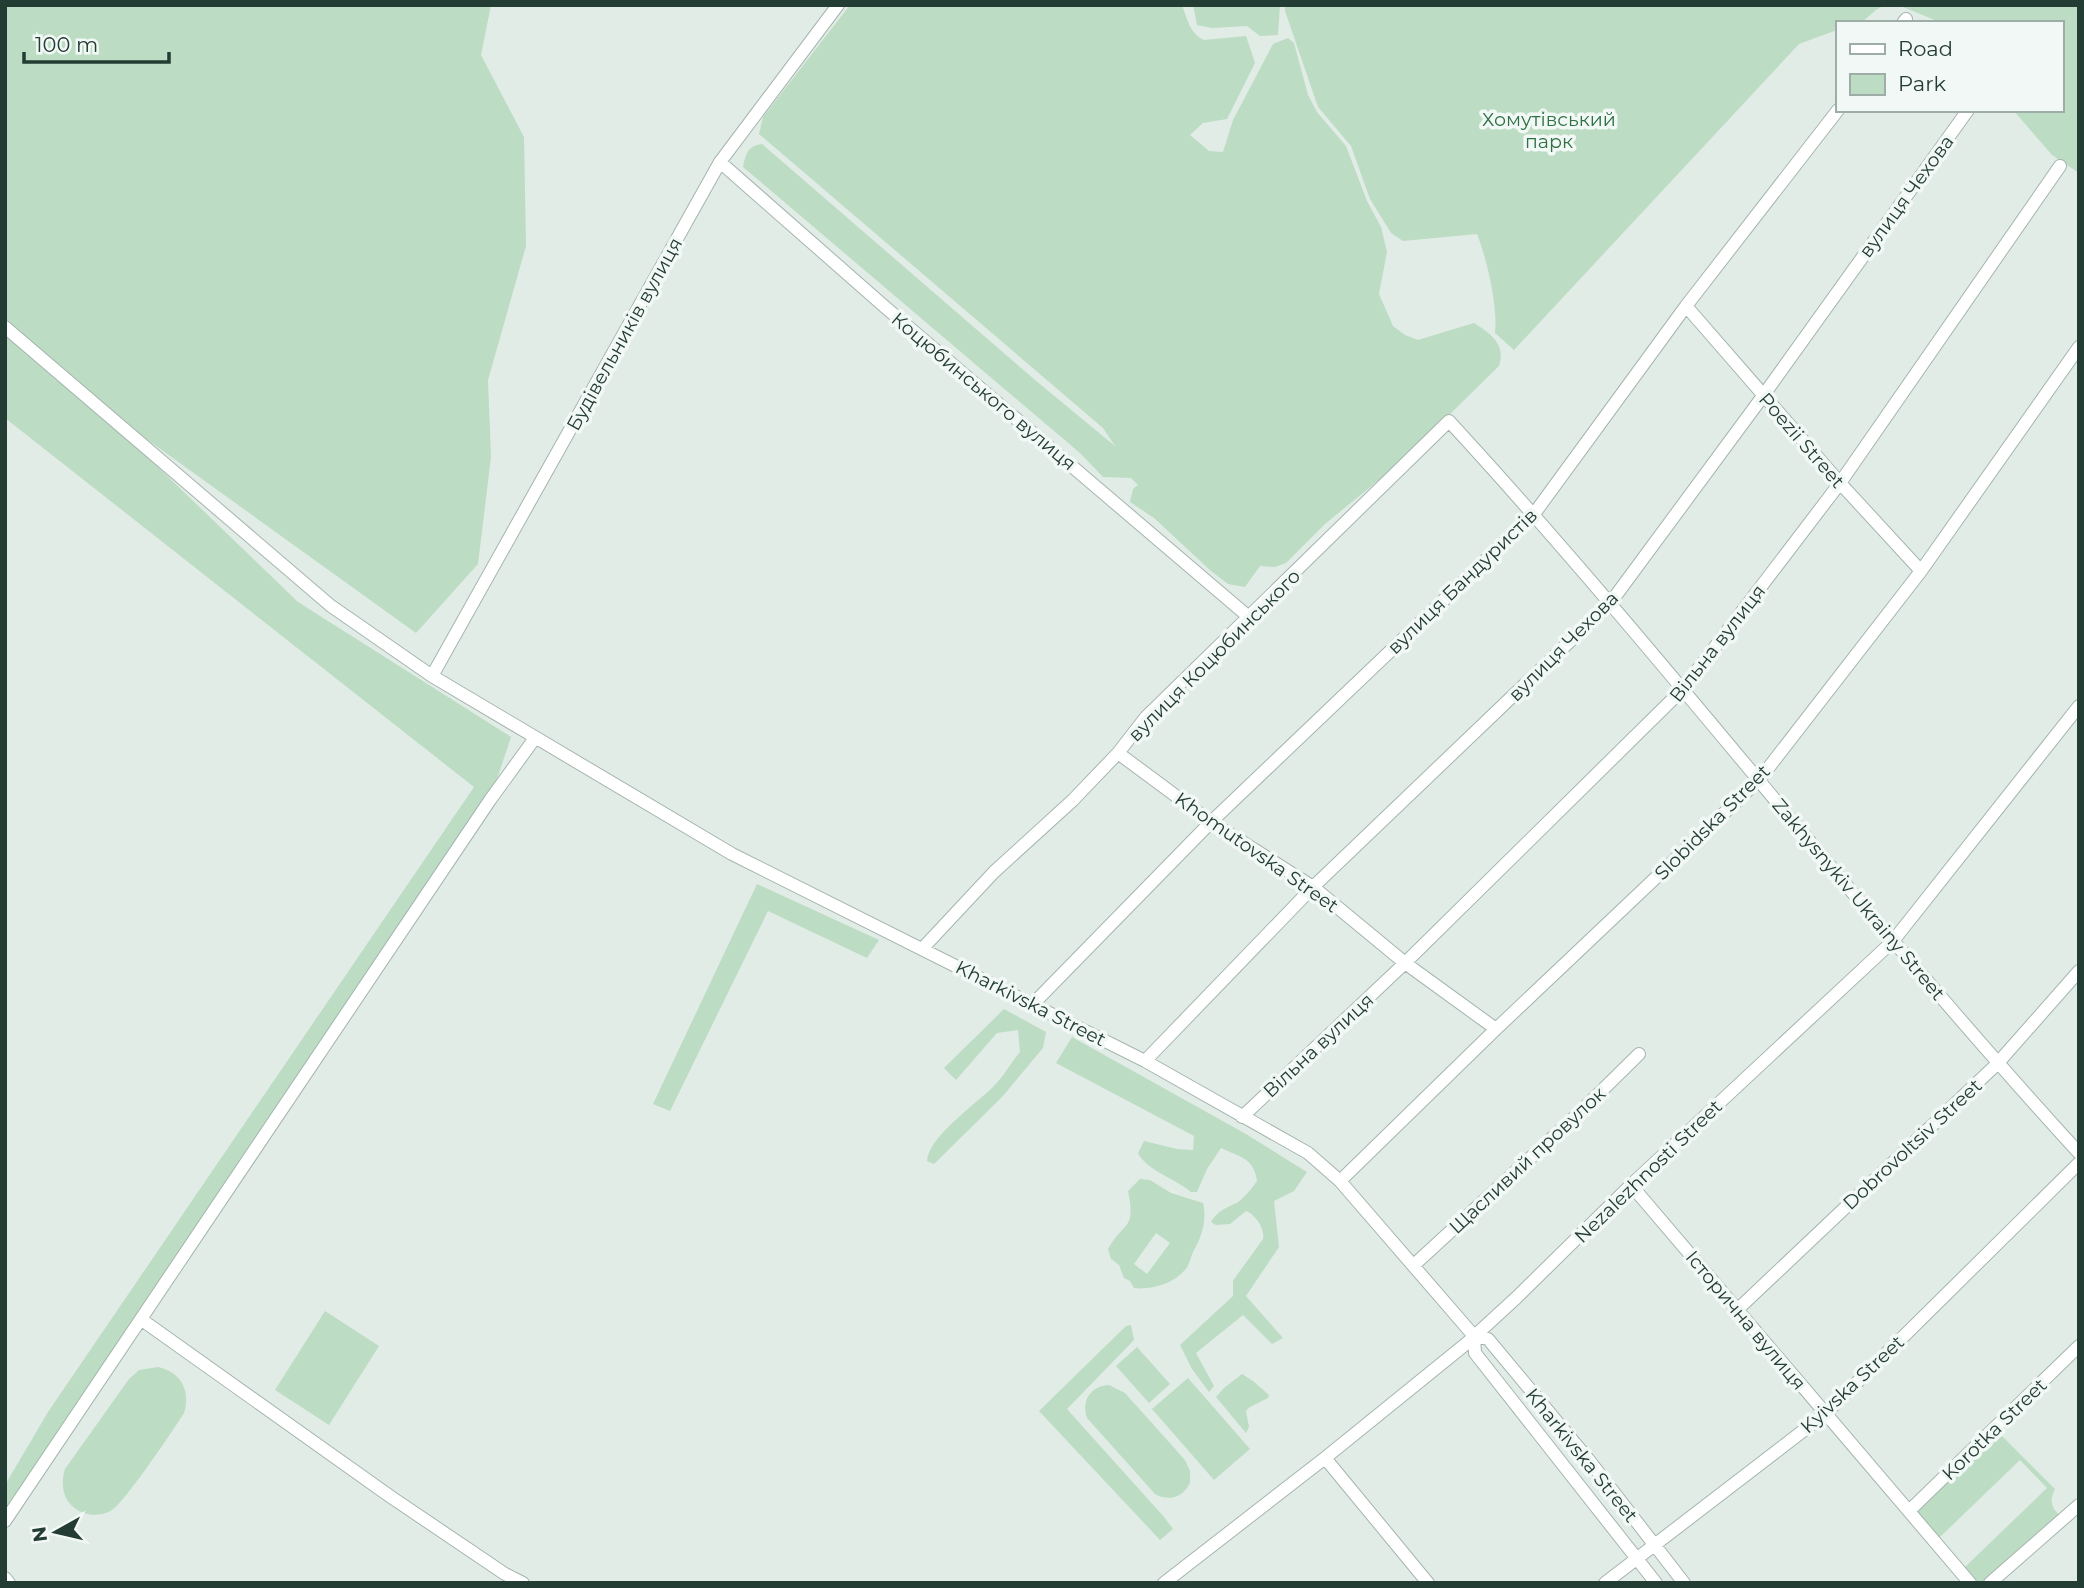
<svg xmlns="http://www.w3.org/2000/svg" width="2084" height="1588" font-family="Montserrat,sans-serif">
	<rect width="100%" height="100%" fill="#e2ece7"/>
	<path fill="#bcdcc3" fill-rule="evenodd" d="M5 5H491L481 55 524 137 526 246 488 380 491 457 478 564 416 633 77 389 298 602 511 737 490 800 5 1521V1485L48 1412 474 787 5 418Z
		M850 5H1182C1187 18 1190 34 1204 40L1246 36 1255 63 1227 119 1203 123 1190 135 1209 151 1223 152 1233 120 1273 44 1288 38 1294 43 1308 95 1317 112 1346 146 1367 201 1381 227 1387 252 1379 294 1393 326 1405 335 1418 340 1474 323C1491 334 1506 344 1499 366L1402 461 1325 524 1286 563 1275 567 1260 566 1245 587 1228 584 1211 571 1154 518 1130 502 1133 489 1138 485 1131 478 1103 477 1080 453 743 167C746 154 747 146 762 144L1035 380 1115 446 1103 428 759 134 763 117Z
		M1193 5H1280L1278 35 1260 36 1247 26 1212 28 1197 25Z
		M1285 5H1885L1876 10 1861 23H1837V30L1799 44 1514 350 1495 333C1498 307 1487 259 1477 234L1403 241 1391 233 1370 199 1351 146 1318 107 1285 11Z
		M1892 5H2079V173L2052 155 2013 110H2061V23H1942L1903 7Z
		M757 884 879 940 867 958 768 911 670 1111 653 1104Z
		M1004 1009 1046 1032 1043 1048 1002 1097 934 1164 927 1161C928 1137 976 1104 993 1087 1003 1077 1011 1063 1020 1052L1018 1030 997 1033 956 1080 944 1068Z
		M1072 1037 1246 1134 1307 1172 1294 1191 1274 1201 1279 1247 1246 1296 1283 1338 1272 1344 1243 1315 1196 1353 1214 1386 1209 1392 1192 1369 1180 1345 1233 1296V1281L1237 1275 1263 1239C1265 1229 1256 1215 1246 1211L1230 1224 1216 1225 1211 1222C1219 1209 1226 1209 1238 1202 1245 1197 1252 1188 1257 1181 1254 1158 1240 1157 1221 1148L1207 1169 1197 1192H1191C1177 1180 1145 1169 1138 1153L1144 1141 1177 1149 1193 1150 1194 1136 1056 1063Z
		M1140 1179 1150 1180 1171 1193 1203 1203C1207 1219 1202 1237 1194 1250 1190 1257 1190 1265 1185 1270 1173 1284 1151 1290 1134 1288L1130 1281 1124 1278 1119 1265 1111 1259 1108 1249C1125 1219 1136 1231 1128 1191ZM1156 1233 1170 1243 1147 1274 1134 1264Z
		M325 1311 379 1346 329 1425 275 1390Z
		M1131 1325 1134 1340 1067 1409 1164 1517 1173 1529 1160 1540 1039 1411 1126 1326Z
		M1137 1347 1170 1384 1149 1403 1116 1366Z
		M158 1367C181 1372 191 1391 184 1413 174 1429 125 1502 112 1510 99 1518 82 1516 71 1505 62 1495 61 1481 65 1469L129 1379 139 1370Z
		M1242 1374 1253 1381 1269 1395 1268 1398 1250 1407 1246 1411 1249 1427 1246 1433 1216 1397 1224 1388Z
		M1188 1378 1250 1449 1214 1480 1152 1409Z
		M1109 1385 1125 1393 1185 1460 1190 1471V1483C1183 1497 1170 1502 1155 1494L1087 1418C1081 1400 1091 1386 1109 1385Z
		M1998 1432 2055 1489C2049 1500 2051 1509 2061 1516L1982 1583H1976L1964 1568 2047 1488 2020 1460 1939 1538 1916 1512Z"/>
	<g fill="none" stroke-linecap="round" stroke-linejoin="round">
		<g stroke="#a5b4ae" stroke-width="14">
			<path id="minor" d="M1903 23 1906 19
				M720 162 885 307 1250 618
				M1686 306 1840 483 1921 571
				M5 327 331 606 432 676 732 854 1145 1061 1308 1153 1340 1181 1474 1336 1475 1353 1656 1583
				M432 676 720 162 838 5
				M1118 753 1211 822 1313 887 1405 963 1496 1029
				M922 949 994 872 1073 800 1118 753 1146 717 1449 421C1667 658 1861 915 2079 1153
				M1032 1005 1211 822 1534 514 1686 306 1838 110
				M1145 1061 1313 887 1611 602 1763 396 1968 110
				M1242 1117 1405 963 1683 689 1840 483 2060 166
				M1340 1181 1496 1029 1759 780 1921 571 2079 347
				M1631 1185 1970 1583
				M1415 1264 1575 1117 1639 1054
				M1737 1310 1997 1064 2079 971
				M142 1320 391 1497 505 1574 523 1583
				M1474 1336 1488 1339 1588 1459 1684 1583
				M1325 1458 1428 1583
				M1909 1511 2079 1346
				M5 1521 490 800 535 738
				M5 1578 9 1583
				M1164 1583 1325 1458 1467 1343 1516 1298 1631 1185 1893 941 2079 706
				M1605 1583 1825 1414 2079 1163
				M1990 1583 2079 1505"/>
		</g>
		<use href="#minor" stroke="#fff" stroke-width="12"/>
	</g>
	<g text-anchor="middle" stroke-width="7" stroke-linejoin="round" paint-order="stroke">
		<g font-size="19" fill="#2f7145" stroke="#f2f8f5">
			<text x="1549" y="126">Хомутівський<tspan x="1549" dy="22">парк</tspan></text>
		</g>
		<g font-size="19" fill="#233c34" stroke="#f2f8f5">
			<text transform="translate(1906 196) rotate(-54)" y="7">вулиця Чехова</text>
			<text transform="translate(624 334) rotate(-61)" y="7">Будівельників вулиця</text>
			<text transform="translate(984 391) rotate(40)" y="7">Коцюбинського вулиця</text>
			<text transform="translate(1802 440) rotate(49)" y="7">Poezii Street</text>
			<text transform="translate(1462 581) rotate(-44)" y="7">вулиця Бандуристів</text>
			<text transform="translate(1717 643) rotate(-52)" y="7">Вільна вулиця</text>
			<text transform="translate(1563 646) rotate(-45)" y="7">вулиця Чехова</text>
			<text transform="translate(1214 655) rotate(-45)" y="7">вулиця Коцюбинського</text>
			<text transform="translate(1712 822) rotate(-45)" y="7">Slobidska Street</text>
			<text transform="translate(1257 852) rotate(35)" y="7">Khomutovska Street</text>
			<text transform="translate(1859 899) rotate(50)" y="7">Zakhysnykiv Ukrainy Street</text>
			<text transform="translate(1031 1003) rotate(27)" y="7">Kharkivska Street</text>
			<text transform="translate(1318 1045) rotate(-43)" y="7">Вільна вулиця</text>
			<text transform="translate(1912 1144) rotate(-43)" y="7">Dobrovoltsiv Street</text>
			<text transform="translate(1527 1160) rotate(-43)" y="7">Щасливий провулок</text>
			<text transform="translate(1648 1171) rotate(-44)" y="7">Nezalezhnosti Street</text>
			<text transform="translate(1746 1320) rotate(50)" y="7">Історична вулиця</text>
			<text transform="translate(1852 1384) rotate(-43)" y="7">Kyivska Street</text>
			<text transform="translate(1994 1429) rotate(-44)" y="7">Korotka Street</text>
			<text transform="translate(1582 1455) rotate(51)" y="7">Kharkivska Street</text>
		</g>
	</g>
	<rect width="2084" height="1588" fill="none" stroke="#233c34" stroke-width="14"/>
	<rect x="1836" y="21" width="228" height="91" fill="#f2f8f5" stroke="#9fada8" stroke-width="2"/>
	<rect x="1850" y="44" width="35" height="10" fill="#ffffff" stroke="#9fada8" stroke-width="2"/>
	<text x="1898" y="56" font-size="21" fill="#233c34">Road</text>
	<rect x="1850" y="74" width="35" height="21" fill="#bcdcc3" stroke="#9fada8" stroke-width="2"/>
	<text x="1898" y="91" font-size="21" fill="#233c34">Park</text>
	<g transform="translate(56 1532) rotate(262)" stroke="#f2f8f5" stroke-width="5" paint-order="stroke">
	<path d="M0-5L12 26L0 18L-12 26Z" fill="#233c34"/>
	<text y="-10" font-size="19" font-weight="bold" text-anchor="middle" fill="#233c34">N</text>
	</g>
	<path d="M24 52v10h145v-10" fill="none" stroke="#233c34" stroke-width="3.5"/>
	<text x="35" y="52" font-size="21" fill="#233c34" stroke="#f2f8f5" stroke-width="5" paint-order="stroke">100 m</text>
</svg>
